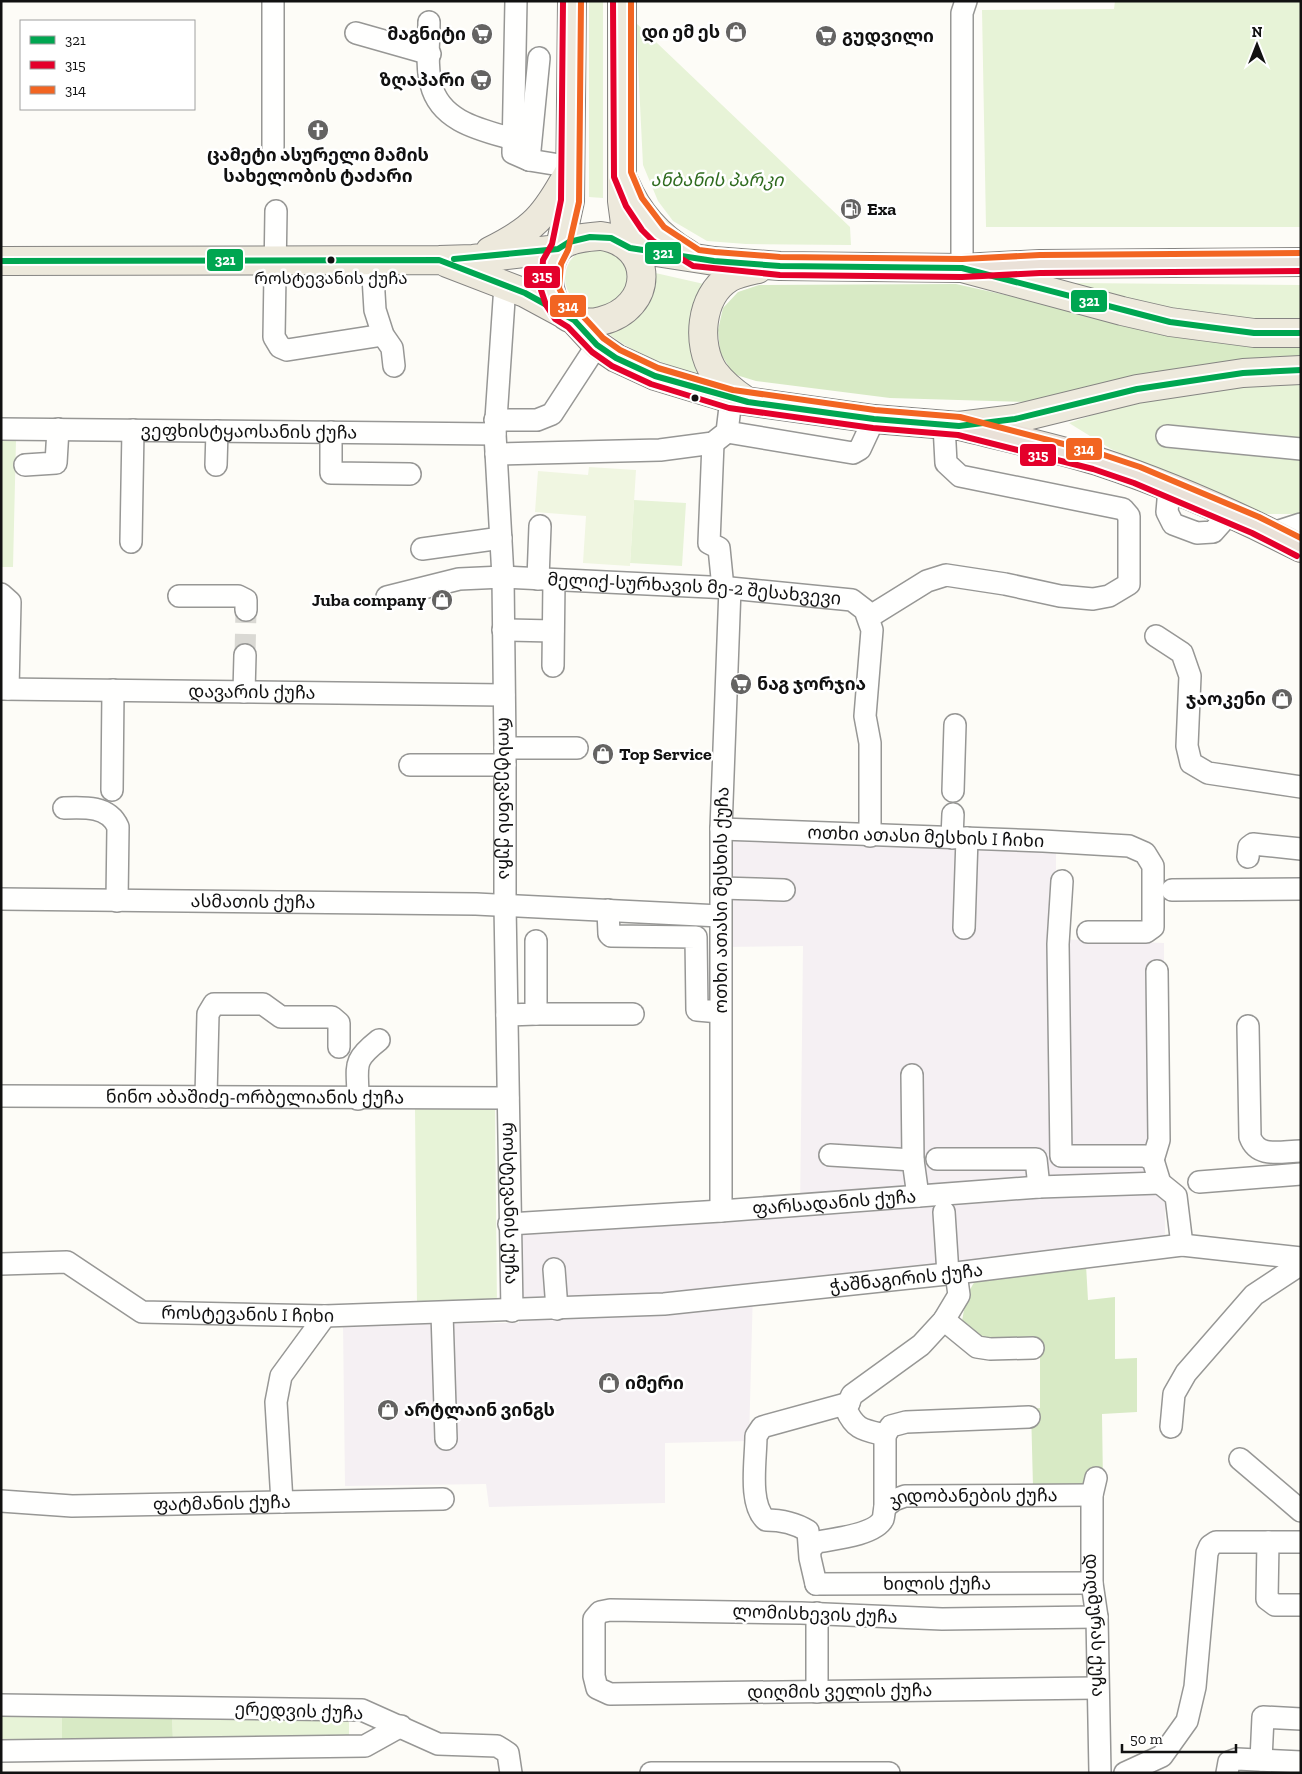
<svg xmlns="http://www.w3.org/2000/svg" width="1302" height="1774" font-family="'Zilla Slab','Noto Sans Georgian',serif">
	<rect width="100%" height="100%" fill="#fdfcf7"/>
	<path fill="#f5f0f3" d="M730 836 1056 849V939L1164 943 1165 1240 753 1289 749 1441 665 1443V1503L489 1507 486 1484 345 1486 343 1324 519 1323 518 1232 800 1213 803 946 726 947Z"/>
	<path fill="#e7f3d7" d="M589 1H603V198L589 197Z
		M1115 1H1301V227H986L982 10 1114 9Z
		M636 23 850 227 851 245 746 244 707 241 673 221 658 201 643 165Z
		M565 278a31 31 0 1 1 62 0a31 31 0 1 1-62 0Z
		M651 272 704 284C689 325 687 332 699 375 665 364 634 354 606 332Z
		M1076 283 1301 285V324L1185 316 1076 287Z
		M1301 382V514H1260L1111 449 1069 423 1122 405 1198 389Z
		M1 440H16L13 567H1Z
		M634 500 686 503 682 566 630 563Z
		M495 1108 497 1306H417L415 1109Z
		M1 1713 62 1714V1742H1Z
		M172 1714 349 1717V1738L173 1742Z"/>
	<path fill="#d8eac5" d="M956 284 1137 324 1301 342V360H1255L1177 369 1028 402 890 398 756 381 733 374 720 352 718 330 723 308 738 292 759 285Z
		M1086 1265 1088 1300 1115 1297V1359L1137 1358V1412L1102 1414 1103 1485 1033 1487 1031 1409 1040 1408V1339L985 1338 961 1327C964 1311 966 1291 977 1279Z
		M62 1714H172L173 1742H62Z"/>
	<path fill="#f0f6e1" d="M589 467 636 470 630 566 583 563 586 516 535 512 538 471 588 475Z"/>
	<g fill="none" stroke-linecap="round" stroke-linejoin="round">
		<path stroke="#dad9d4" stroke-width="21" stroke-dasharray="21 11" stroke-linecap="butt" d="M245 655 246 610"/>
		<g stroke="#979795" stroke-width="24">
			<g id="minor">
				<path d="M273 1V147"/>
				<path d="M516 1 513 153 529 160 572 167"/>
				<path d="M429 22C429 42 426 66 431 84 440 122 482 130 513 139"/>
				<path d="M356 33 430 54"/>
				<path d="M529 160 539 58"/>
				<path d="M276 211 274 337 280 347 287 350 383 335"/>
				<path d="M372 260 375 310 383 335 392 348 394 366"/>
				<path d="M962 268V13L966 1"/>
				<path id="s1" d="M505 285 495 434 503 577 505 748V905L512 1311"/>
				<path d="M495 420H537L552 414 597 345"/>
				<path id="s2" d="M1 429 495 434"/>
				<path d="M331 432V473L410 474"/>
				<path d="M727 432 853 453 860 449 874 419"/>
				<path d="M1167 436 1301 449"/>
				<path d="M713 443 709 543 719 548 723 588"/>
				<path d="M496 454 660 450 713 443 727 432 731 399"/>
				<path d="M25 465 56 463 58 429"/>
				<path d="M216 465 217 431"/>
				<path d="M1169 489 1167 512 1173 524 1197 533 1213 532 1229 514"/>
				<path d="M1273 533 1301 524"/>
				<path d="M131 542 133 430"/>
				<path d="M422 549 501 538"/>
				<path d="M538 579 540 526"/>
				<path d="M1 594 10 602 8 689"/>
				<path d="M179 596H238L246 600V610"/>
				<path id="s3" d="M387 597 459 579 503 577 730 588 852 600 865 610 872 630 865 716 870 743V836"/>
				<path d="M869 617 927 581 946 575 1005 584 1060 596 1093 599 1109 596 1129 584V516L1123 509 960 476 946 463 944 425"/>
				<path d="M503 630 553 631"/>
				<path d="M1156 636 1182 653 1190 676 1187 746 1191 763 1208 773 1301 787"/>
				<path d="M553 666 554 580"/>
				<path id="s4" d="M1 689 504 695"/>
				<path d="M244 692 245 655"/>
				<path d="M505 748H577"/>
				<path d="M410 765H505"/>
				<path d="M112 790 113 690"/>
				<path d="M953 791 955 725"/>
				<path d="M64 808C85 807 109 806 118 827L117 901"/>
				<path id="s5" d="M721 829 1043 841 1129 846 1145 853 1153 866V927L1146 932H1088"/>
				<path d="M952 838 953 814"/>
				<path d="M1248 857 1249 847 1253 844 1301 849"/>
				<path d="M1062 881 1058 944 1061 1156H1145L1153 1160 1160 1183 1176 1196 1182 1245"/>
				<path d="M721 888 784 890"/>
				<path d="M1172 890 1301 889"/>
				<path id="s6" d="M1 899 476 904 720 916"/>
				<path d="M608 910 609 934 611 936 696 937 697 1010 720 1012"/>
				<path d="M964 928 967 838"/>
				<path d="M536 1014H633"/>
				<path d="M507 1015 536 1014V941"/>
				<path d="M1248 1026 1250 1137C1258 1159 1281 1151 1301 1151"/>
				<path d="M912 1075 913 1160"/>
				<path id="s7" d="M1 1096 508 1098"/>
				<path d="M206 1097 208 1014 214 1004H263L281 1017H332L339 1023V1047"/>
				<path d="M358 1099C358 1065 351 1062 379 1040"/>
				<path d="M830 1155 913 1160 918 1196"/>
				<path d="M937 1159H1036L1039 1187"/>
				<path d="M1153 1160 1159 1140 1157 971"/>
				<path d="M1199 1182 1301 1174"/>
				<path id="s8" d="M721 1211V829L730 588"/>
				<path d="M944 1212 948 1274"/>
				<path id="s9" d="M509 1224 721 1211 1039 1187 1160 1183"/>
				<path id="s10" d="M1 1264 67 1262 142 1312 325 1316 664 1304 956 1273 1182 1245 1301 1258"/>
				<path d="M554 1269 557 1309"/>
				<path d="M442 1313 446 1439"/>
				<path d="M944 1320 977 1347 990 1349 1033 1348"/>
				<path d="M1171 1427 1174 1394 1186 1373 1254 1295 1301 1264"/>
				<path d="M885 1435C864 1430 855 1430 846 1409L852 1395 921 1345 944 1320 959 1295 956 1273"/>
				<path d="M885 1435 891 1426 906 1422 1029 1417"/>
				<path d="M1240 1459 1301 1511"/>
				<path id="s11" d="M1096 1478 1092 1495V1583L1097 1617 1100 1773"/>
				<path id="s12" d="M1 1501 72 1506 443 1499"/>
				<path d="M282 1502 276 1402 281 1376 325 1316"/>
				<path id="s13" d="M885 1507 894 1500 905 1496 1092 1495"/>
				<path d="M1268 1542 1267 1599 1275 1605H1301"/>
				<path d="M811 1548 817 1542C833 1539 875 1535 883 1519 884 1516 884 1511 885 1507V1435"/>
				<path d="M816 1584 810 1558 808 1531C795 1523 781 1520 766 1520 748 1504 756 1460 756 1436L762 1427 849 1403"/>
				<path id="s14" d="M816 1584 1092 1583"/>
				<path id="s15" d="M1097 1617 942 1619 801 1613 610 1610 600 1612 594 1619V1676L597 1688 610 1694 1097 1688"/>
				<path d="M817 1692V1613"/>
				<path d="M1 1705 362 1710 438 1744 497 1746 508 1753 511 1773"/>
				<path d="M1 1751 365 1746 401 1726"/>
				<path d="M1261 1760 1263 1717 1301 1719"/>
				<path d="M651 1773H889"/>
				<path d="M1125 1773 1162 1756 1187 1721 1195 1687 1207 1553 1210 1546 1216 1542H1301"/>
				<path d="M1227 1773 1229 1762 1237 1759 1301 1762"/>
			</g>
		</g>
		<g stroke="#858482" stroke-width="30">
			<path id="major" d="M622 1V201L628 246
				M625 183C638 214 659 237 688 254
				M601 236C655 244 655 308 601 321 593 323 582 323 574 320 548 311 542 270 558 249 567 238 588 237 601 236Z
				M560 247 570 201 572 1
				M630 248 714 261 780 266 962 268 1122 311 1170 322 1254 333H1301
				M490 251C533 230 545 216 568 174
				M1 261 439 260 473 259 558 249
				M447 263 525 293 562 313
				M574 320 597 345 616 358 655 376 731 399 874 419 959 426 1015 419 1137 389 1243 373 1301 370
				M745 400C733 392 723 384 714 372 696 345 700 296 729 278 738 273 749 271 758 269"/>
		</g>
		<g stroke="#858482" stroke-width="30">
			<path id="highway" d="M962 268 1040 264 1301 262
				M959 426C1005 437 1052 447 1097 461 1167 484 1235 514 1301 548"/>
		</g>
		<use href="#minor" stroke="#fffffe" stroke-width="21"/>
		<use href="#major" stroke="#ede9dc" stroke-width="28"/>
		<use href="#highway" stroke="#eae1d8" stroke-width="28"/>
		<g stroke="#fff" stroke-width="10">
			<path id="bus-1" d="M454 259 558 249 569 242 590 237 611 238 630 248 714 261 780 266 962 268 1170 322 1254 333H1301
				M1 261 439 260 525 293 574 320 597 345 616 358 655 376 748 402 874 419 959 426 1015 419 1137 389 1243 373 1301 370"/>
		</g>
		<g stroke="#fff" stroke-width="10">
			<path id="bus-2" d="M563 1 561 200 552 244 543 260 541 290 546 305 555 319 568 327 592 352 612 366 651 384 729 408 873 428 958 435 1093 469 1134 483 1252 533 1297 556
				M613 1 614 177 626 206 642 230 653 241 693 266 780 275 962 277 1040 273 1301 271"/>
		</g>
		<g stroke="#fff" stroke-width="10">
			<path id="bus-3" d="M581 1 579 202 568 250 561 264 559 288 568 306 580 313 603 338 620 350 658 368 733 390 875 410 960 417 1098 453 1140 467 1259 517 1301 538
				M631 1V172L642 198 664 227 699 250 715 252 780 257 962 259 1040 255 1301 253"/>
		</g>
		<use href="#bus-1" stroke="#00a651" stroke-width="6"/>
		<use href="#bus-2" stroke="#e4002b" stroke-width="6"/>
		<use href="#bus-3" stroke="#f26522" stroke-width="6"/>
	</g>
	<defs>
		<g id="shop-disc" transform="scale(1.125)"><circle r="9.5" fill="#646362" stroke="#fff"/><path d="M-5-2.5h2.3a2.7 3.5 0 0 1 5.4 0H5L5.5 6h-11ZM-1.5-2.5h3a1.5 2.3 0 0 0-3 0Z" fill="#fff"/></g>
		<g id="supermarket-disc" transform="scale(1.125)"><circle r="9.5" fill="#646362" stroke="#fff"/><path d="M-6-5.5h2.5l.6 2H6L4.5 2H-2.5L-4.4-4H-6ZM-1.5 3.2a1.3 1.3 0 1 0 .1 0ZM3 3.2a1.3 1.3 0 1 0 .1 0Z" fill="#fff"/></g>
		<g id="church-disc" transform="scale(1.125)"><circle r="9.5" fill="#646362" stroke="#fff"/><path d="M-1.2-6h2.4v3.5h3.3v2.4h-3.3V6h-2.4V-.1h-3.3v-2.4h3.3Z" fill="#fff"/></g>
		<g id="fuel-disc" transform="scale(1.125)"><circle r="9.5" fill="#646362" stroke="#fff"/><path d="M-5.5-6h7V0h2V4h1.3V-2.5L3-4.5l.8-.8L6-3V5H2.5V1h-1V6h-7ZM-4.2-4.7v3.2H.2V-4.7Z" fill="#fff"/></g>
	</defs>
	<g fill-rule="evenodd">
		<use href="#shop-disc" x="736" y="32"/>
		<use href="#supermarket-disc" x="482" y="34"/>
		<use href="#supermarket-disc" x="826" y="36"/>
		<use href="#supermarket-disc" x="481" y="80"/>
		<use href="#church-disc" x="318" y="130"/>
		<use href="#fuel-disc" x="851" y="209"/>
		<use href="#shop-disc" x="442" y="600"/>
		<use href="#supermarket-disc" x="741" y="684"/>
		<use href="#shop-disc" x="1282" y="699"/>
		<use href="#shop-disc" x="603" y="754"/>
		<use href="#shop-disc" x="609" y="1383"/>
		<use href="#shop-disc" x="388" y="1410"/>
	</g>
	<g fill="#111" stroke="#fff" stroke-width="2">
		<circle cx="331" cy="260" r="4.5"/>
		<circle cx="695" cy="398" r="4.5"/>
	</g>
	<g text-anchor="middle" stroke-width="5" stroke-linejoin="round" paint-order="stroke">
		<g font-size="17" fill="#111" stroke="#fff">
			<text x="331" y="284">როსტევანის ქუჩა</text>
		</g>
		<g font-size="18" font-weight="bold" fill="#111" stroke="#fff" text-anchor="start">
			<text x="720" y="38" text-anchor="end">დი ემ ეს</text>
			<text x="466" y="40" text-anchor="end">მაგნიტი</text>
			<text x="842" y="42">გუდვილი</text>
			<text x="465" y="86" text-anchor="end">ზღაპარი</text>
			<text x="318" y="161" text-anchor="middle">ცამეტი ასურელი მამის<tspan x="318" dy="21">სახელობის ტაძარი</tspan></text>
			<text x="867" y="215">Exa</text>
			<text x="426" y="606" text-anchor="end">Juba company</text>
			<text x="757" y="690">ნაგ ჯორჯია</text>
			<text x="1266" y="705" text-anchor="end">ჯაოკენი</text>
			<text x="619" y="760">Top Service</text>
			<text x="625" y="1389">იმერი</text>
			<text x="404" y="1416">არტლაინ ვინგს</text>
		</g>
		<g font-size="18" font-style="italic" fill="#2f6b1f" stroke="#fff">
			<text x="717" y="186">ანბანის პარკი</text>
		</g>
		<g font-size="18" fill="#111" stroke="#fff">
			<text dy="6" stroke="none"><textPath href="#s2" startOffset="248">ვეფხისტყაოსანის ქუჩა</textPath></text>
			<text dy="6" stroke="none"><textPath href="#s3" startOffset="310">მელიქ-სურხავის მე-2 შესახვევი</textPath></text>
			<text dy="6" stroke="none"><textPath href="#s4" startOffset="251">დავარის ქუჩა</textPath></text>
			<text dy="6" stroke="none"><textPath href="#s1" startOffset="514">როსტევანის ქუჩა</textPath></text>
			<text dy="6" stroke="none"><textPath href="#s5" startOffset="205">ოთხი ათასი მესხის I ჩიხი</textPath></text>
			<text dy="6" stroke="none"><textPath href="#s8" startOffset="311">ოთხი ათასი მესხის ქუჩა</textPath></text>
			<text dy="6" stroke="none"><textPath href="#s6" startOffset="252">ასმათის ქუჩა</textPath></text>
			<text dy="6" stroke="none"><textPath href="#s7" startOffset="254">ნინო აბაშიძე-ორბელიანის ქუჩა</textPath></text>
			<text dy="6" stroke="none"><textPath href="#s9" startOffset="326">ფარსადანის ქუჩა</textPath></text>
			<text dy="6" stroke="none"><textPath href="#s1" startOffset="919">როსტევანის ქუჩა</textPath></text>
			<text dy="6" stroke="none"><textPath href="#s10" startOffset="922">ჭაშნაგირის ქუჩა</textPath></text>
			<text dy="6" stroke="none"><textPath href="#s10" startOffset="262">როსტევანის I ჩიხი</textPath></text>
			<text dy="6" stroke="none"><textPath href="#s12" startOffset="221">ფატმანის ქუჩა</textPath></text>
			<text dy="6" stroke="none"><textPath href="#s13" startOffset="90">კიდობანების ქუჩა</textPath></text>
			<text dy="6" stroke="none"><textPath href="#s14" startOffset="121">ხილის ქუჩა</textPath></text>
			<text transform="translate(815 1614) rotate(2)" y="6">ლომისხევის ქუჩა</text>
			<text dy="6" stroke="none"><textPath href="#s11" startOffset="148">დიღმურას ქუჩა</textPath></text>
			<text dy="6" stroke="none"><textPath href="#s15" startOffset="820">დიღმის ველის ქუჩა</textPath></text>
			<text transform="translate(299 1711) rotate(2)" y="6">ერედვის ქუჩა</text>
		</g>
	</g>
	<g stroke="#fff" stroke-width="2">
		<rect x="644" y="241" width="38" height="24" rx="5" fill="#00a651"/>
		<rect x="206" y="248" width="38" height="24" rx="5" fill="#00a651"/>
		<rect x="523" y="265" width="38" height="24" rx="5" fill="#e4002b"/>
		<rect x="1070" y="289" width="38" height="24" rx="5" fill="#00a651"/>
		<rect x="549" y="294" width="38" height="24" rx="5" fill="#f26522"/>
		<rect x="1065" y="437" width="38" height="24" rx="5" fill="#f26522"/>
		<rect x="1019" y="443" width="38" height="24" rx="5" fill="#e4002b"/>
	</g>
	<g font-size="14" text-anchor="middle" font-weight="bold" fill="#fff">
		<text x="663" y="258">321</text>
		<text x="225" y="265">321</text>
		<text x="542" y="281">315</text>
		<text x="1089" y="306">321</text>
		<text x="568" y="311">314</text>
		<text x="1084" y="454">314</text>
		<text x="1038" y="460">315</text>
	</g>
	<rect width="1302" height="1774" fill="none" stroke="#111111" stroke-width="5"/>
	<rect x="20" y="20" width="175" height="90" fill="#ffffff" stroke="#a0a0a0"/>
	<rect x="30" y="36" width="25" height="8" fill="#00a651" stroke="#a0a0a0"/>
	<text x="65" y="45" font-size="15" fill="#111111">321</text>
	<rect x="30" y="61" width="25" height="8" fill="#e4002b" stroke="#a0a0a0"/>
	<text x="65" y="70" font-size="15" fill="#111111">315</text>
	<rect x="30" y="86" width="25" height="8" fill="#f26522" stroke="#a0a0a0"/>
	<text x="65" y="95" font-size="15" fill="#111111">314</text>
	<g transform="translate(1257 45)" stroke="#ffffff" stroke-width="4" paint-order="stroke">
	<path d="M0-4L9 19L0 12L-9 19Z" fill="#111111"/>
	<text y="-8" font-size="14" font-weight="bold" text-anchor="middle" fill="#111111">N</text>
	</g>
	<path d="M1122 1744v8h114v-8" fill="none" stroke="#111111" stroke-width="2.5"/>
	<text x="1130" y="1744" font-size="15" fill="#111111" stroke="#ffffff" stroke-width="4" paint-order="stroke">50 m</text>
</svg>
